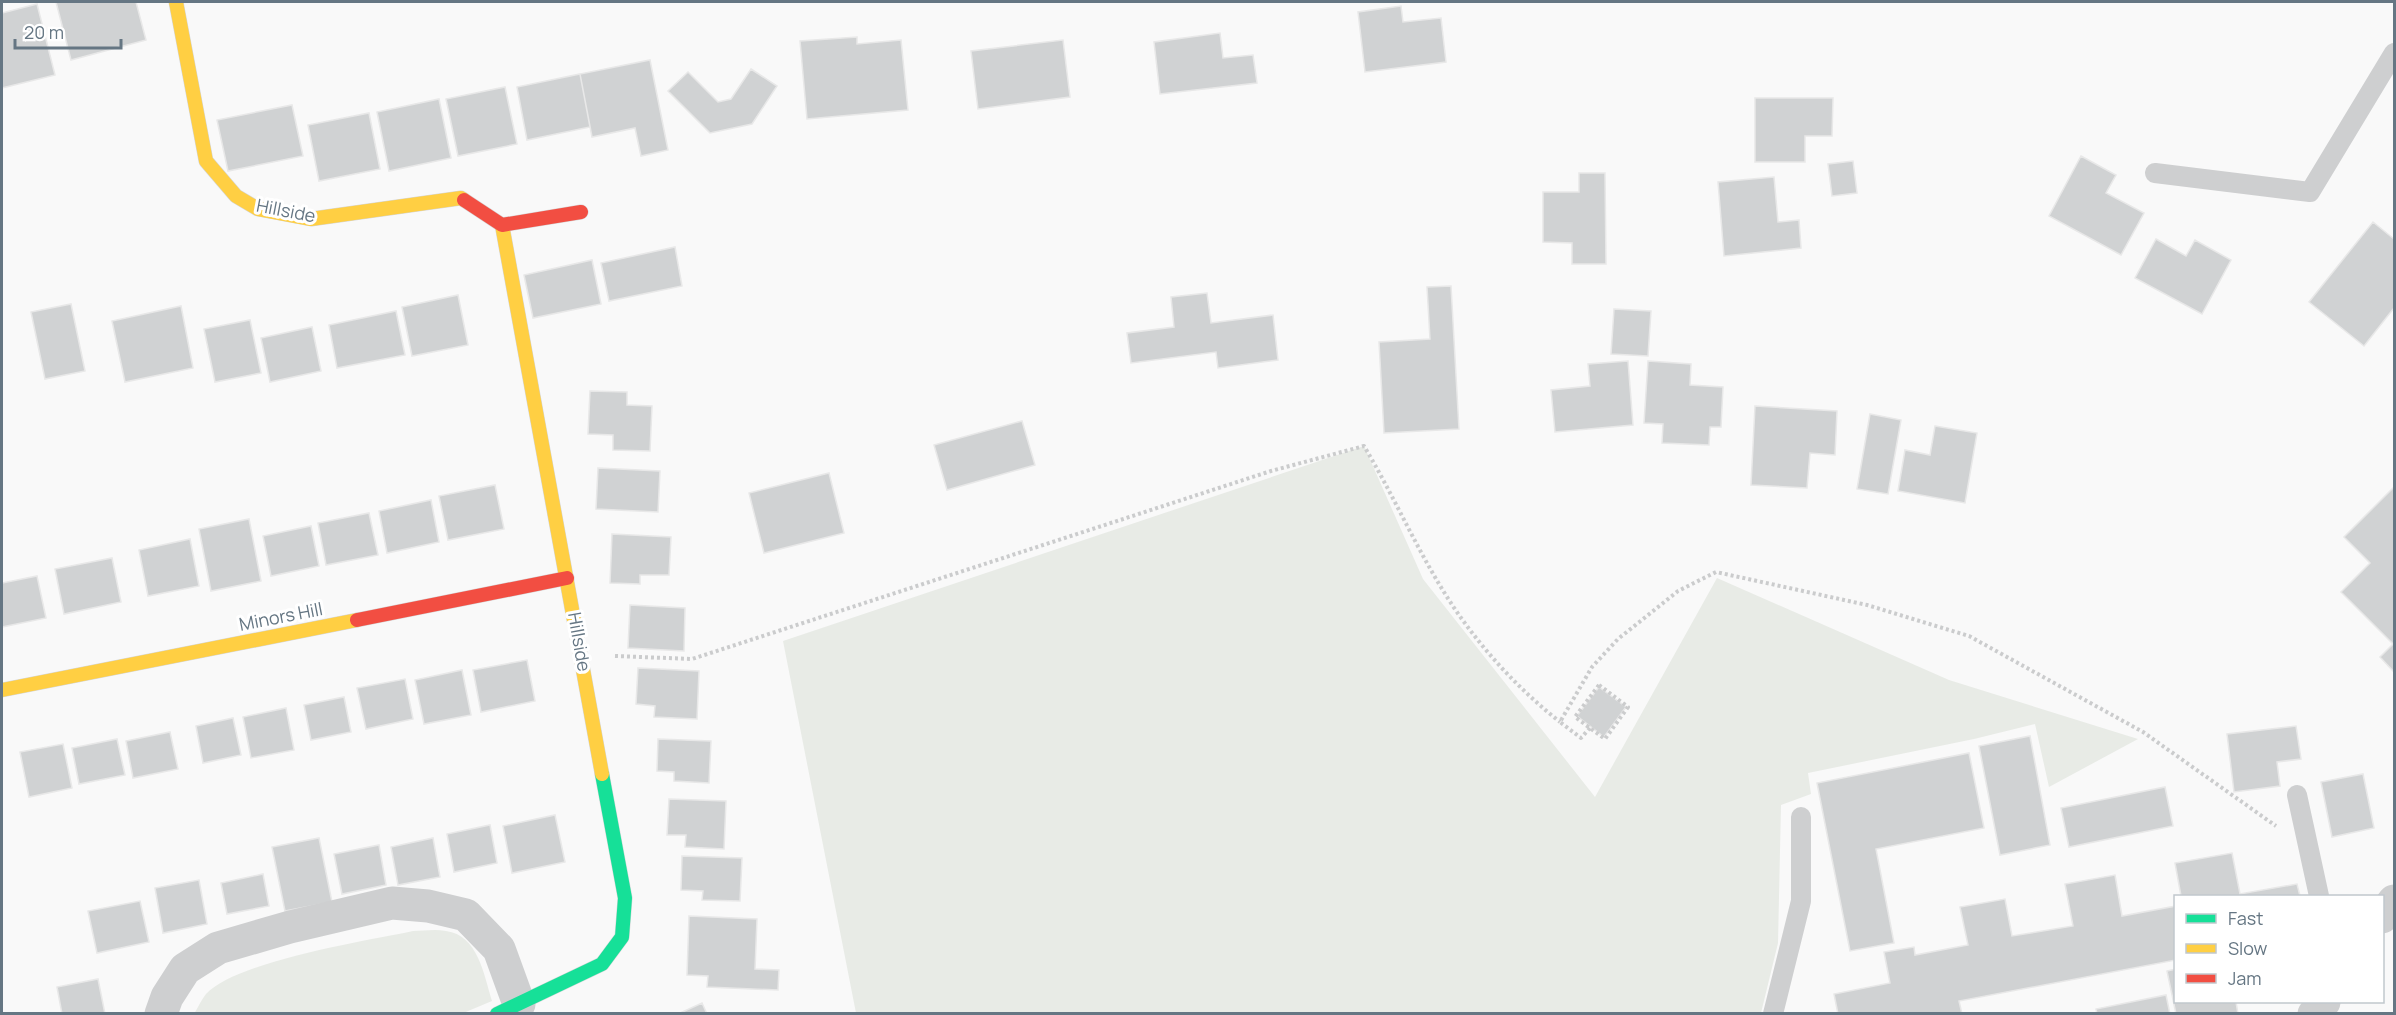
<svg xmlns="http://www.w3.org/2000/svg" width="2396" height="1015" font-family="Manrope,sans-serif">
	<rect width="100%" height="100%" fill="#f9f9f9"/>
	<path fill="#e8ebe6" d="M1364 446 1423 579 1595 797 1717 578 1949 680 2138 739 2049 787 2035 724 1974 739 1808 773 1811 794 1781 805 1778 943 1761 1013H856L783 641Z
		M413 931C423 931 435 929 446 931 478 935 484 975 492 1001L461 1014H194C198 1007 202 999 206 994 237 961 366 941 413 931Z"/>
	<path fill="#d0d2d3" stroke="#e8e8e8" stroke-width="1.5" d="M56 2H136L146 40 71 60Z
		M37 4 55 75 2 88V13Z
		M1401 6 1403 22 1441 18 1446 62 1365 72 1358 12Z
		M1220 33 1223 58 1253 55 1257 83 1160 94 1154 42Z
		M857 37V44L901 40 908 110 807 119 800 41Z
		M1063 40 1070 97 978 109 971 51Z
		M650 60 668 150 641 156 635 128 592 137 580 74Z
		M751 69 777 86 752 124 710 133 668 91 688 72 718 102 731 99Z
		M580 74 590 127 527 140 517 87Z
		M505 87 517 144 458 156 446 99Z
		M1755 98H1833L1832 136H1805V162H1755Z
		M439 99 451 158 389 171 377 112Z
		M292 105 303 156 228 171 217 120Z
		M369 113 380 169 319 181 308 125Z
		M2081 156 2116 175 2106 193 2144 213 2121 255 2049 216Z
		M1853 161 1857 193 1832 196 1828 164Z
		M1579 173H1605L1606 264H1572V243L1543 242V192H1579Z
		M1774 177 1778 222 1799 220 1801 248 1724 256 1718 182Z
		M2373 222 2394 239V308L2364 346 2309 302Z
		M2156 239 2186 256 2195 240 2231 260 2202 314 2135 278Z
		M675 247 682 286 609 301 601 263Z
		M592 260 601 304 533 318 524 275Z
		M1451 286 1459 429 1384 433 1379 342 1430 339 1427 287Z
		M1207 293 1211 323 1273 315 1278 360 1218 368 1216 352 1131 363 1127 333 1174 327 1171 297Z
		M458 295 468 345 412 356 402 307Z
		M71 304 85 371 45 379 31 312Z
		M181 306 193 368 125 382 112 321Z
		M1614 309 1651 311 1648 356 1611 354Z
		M396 311 405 355 337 368 329 325Z
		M250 320 261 373 215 382 204 329Z
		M312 327 321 371 270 382 261 338Z
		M1628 361 1633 425 1555 432 1551 390 1590 386 1588 364Z
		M1648 361 1691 364 1690 385 1723 387 1721 427H1710L1709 445 1662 443 1663 424 1644 423Z
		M590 391 627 392V405L652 406 650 451 613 450V435L588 434Z
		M1755 406 1837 411 1835 455 1810 453 1807 488 1751 485Z
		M1870 414 1901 420 1888 494 1857 489Z
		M1022 421 1035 465 947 490 934 445Z
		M1935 426 1977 433 1965 503 1898 491 1905 450 1930 455Z
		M598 468 660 471 658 512 596 509Z
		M829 473 844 533 764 553 749 493Z
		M495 485 504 529 448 540 439 496Z
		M2394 487V672L2380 657 2393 644 2341 592 2370 563 2344 537Z
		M431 500 439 542 387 553 379 511Z
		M369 513 378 555 326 565 318 523Z
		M249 519 261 581 211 591 199 529Z
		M311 526 319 566 271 576 263 536Z
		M612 534 671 537 669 575H640V584L610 583Z
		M190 539 199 586 148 596 139 550Z
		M112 558 121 602 64 614 55 569Z
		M37 576 46 618 2 627V583Z
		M630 605 685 608 684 651 628 648Z
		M527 660 535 701 481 712 473 670Z
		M638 668 699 671 697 719 654 717 655 706 636 704Z
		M462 670 471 715 424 724 415 680Z
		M405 679 413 719 366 729 357 688Z
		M1599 687 1626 707 1604 737 1577 716Z
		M344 697 351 732 311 740 304 705Z
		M286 708 294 750 251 758 243 717Z
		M233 718 241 755 203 763 196 726Z
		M2296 726 2301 759 2277 762 2280 786 2234 792 2227 734Z
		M170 732 178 769 133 778 126 741Z
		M2030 736 2050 845 2000 855 1979 746Z
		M117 739 125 775 79 784 72 748Z
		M658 739 711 741 709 783 674 781V772L657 771Z
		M63 744 72 788 29 797 20 752Z
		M1969 753 1984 828 1876 849 1894 943 1850 951 1817 783Z
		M2363 774 2374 828 2332 837 2321 782Z
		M2165 787 2173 826 2069 847 2061 808Z
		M669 799 726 801 724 849 685 847 686 835H667Z
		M555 815 565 862 512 873 503 826Z
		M490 825 497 863 454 872 447 834Z
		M319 838 332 902 285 911 272 847Z
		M433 838 440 877 398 885 391 847Z
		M379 845 386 885 342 894 334 854Z
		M2232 853 2240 894 2297 884 2300 896H2181L2175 863Z
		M682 856 742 858 740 901 702 900 703 891 681 890Z
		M263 874 269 906 227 914 221 883Z
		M2115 875 2122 916 2176 906V960L1959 1001 1962 1014H1838L1834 994 1890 983 1884 952 1914 947 1915 955 1968 945 1960 907 2005 899 2012 936 2073 926 2065 884Z
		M199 880 207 924 163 933 155 888Z
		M140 901 149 942 97 953 88 911Z
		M689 916 757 919 755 969 779 970 778 990 707 987 708 976 687 975Z
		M2176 969V1002H2236L2238 1014H2176L2167 971Z
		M98 979 105 1014H62L57 987Z
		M2166 995 2170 1014H2097L2096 1009Z
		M702 1003 707 1014H678Z"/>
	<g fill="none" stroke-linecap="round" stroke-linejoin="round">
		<g stroke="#d5d6d7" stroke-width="15">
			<path id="fast" d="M497 1014 602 964 622 937 625 898 602 774"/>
		</g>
		<g stroke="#d5d6d7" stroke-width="15">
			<path id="slow" d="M176 2 206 161 236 196 258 209 311 219 461 198 464 200
				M502 225 602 774
				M2 690 357 620"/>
		</g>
		<g stroke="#d5d6d7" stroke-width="15">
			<path id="jam" d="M464 200 502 225 581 212
				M357 620 567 578"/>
		</g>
		<path stroke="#cbcccd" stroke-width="4" stroke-dasharray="3 3" stroke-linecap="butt" d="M615 656 692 659 1271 471 1364 446C1397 501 1422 562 1459 615 1488 656 1521 691 1560 722
			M1599 685 1628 707 1605 739 1575 717Z
			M1590 728 1581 738 1560 722 1592 667 1618 639 1678 591 1716 572 1867 605 1969 636 2143 732 2276 826"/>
		<path stroke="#cecfd0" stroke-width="20" d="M2155 173 2310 192 2394 53
			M2297 795 2319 896
			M1773 1014 1801 901V817"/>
		<path stroke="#cecfd0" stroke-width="33" d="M2382 917 2394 901
			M161 1014 167 997 185 969 218 948 290 927 392 903 428 906 466 915 499 949 519 1004
			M2314 1014 2324 1002"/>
		<use href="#fast" stroke="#16e098" stroke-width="14"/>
		<use href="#slow" stroke="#ffcf43" stroke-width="14"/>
		<use href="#jam" stroke="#f24e42" stroke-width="14"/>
	</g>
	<g text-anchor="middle" stroke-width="6" stroke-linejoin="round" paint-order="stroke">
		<g font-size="18" fill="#657683" stroke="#fff">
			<text transform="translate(286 211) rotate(11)" y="6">Hillside</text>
			<text transform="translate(281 617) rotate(-11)" y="6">Minors Hill</text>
			<text transform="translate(579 642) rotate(80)" y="6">Hillside</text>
		</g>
	</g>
	<rect width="2396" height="1015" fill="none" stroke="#657683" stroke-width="6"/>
	<rect x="2174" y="895" width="210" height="108" fill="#ffffff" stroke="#c1c8cd" stroke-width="1.5"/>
	<rect x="2186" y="914" width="30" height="9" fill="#16e098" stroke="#c1c8cd" stroke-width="1.5"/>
	<text x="2228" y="925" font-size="18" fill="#657683">Fast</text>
	<rect x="2186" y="944" width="30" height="9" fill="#ffcf43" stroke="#c1c8cd" stroke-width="1.5"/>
	<text x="2228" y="955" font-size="18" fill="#657683">Slow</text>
	<rect x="2186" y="974" width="30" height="9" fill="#f24e42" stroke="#c1c8cd" stroke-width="1.5"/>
	<text x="2228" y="985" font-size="18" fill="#657683">Jam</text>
	<path d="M15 39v9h106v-9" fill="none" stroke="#657683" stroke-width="3"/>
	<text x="24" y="39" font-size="18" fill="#657683" stroke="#ffffff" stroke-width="4.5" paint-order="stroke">20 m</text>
</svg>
